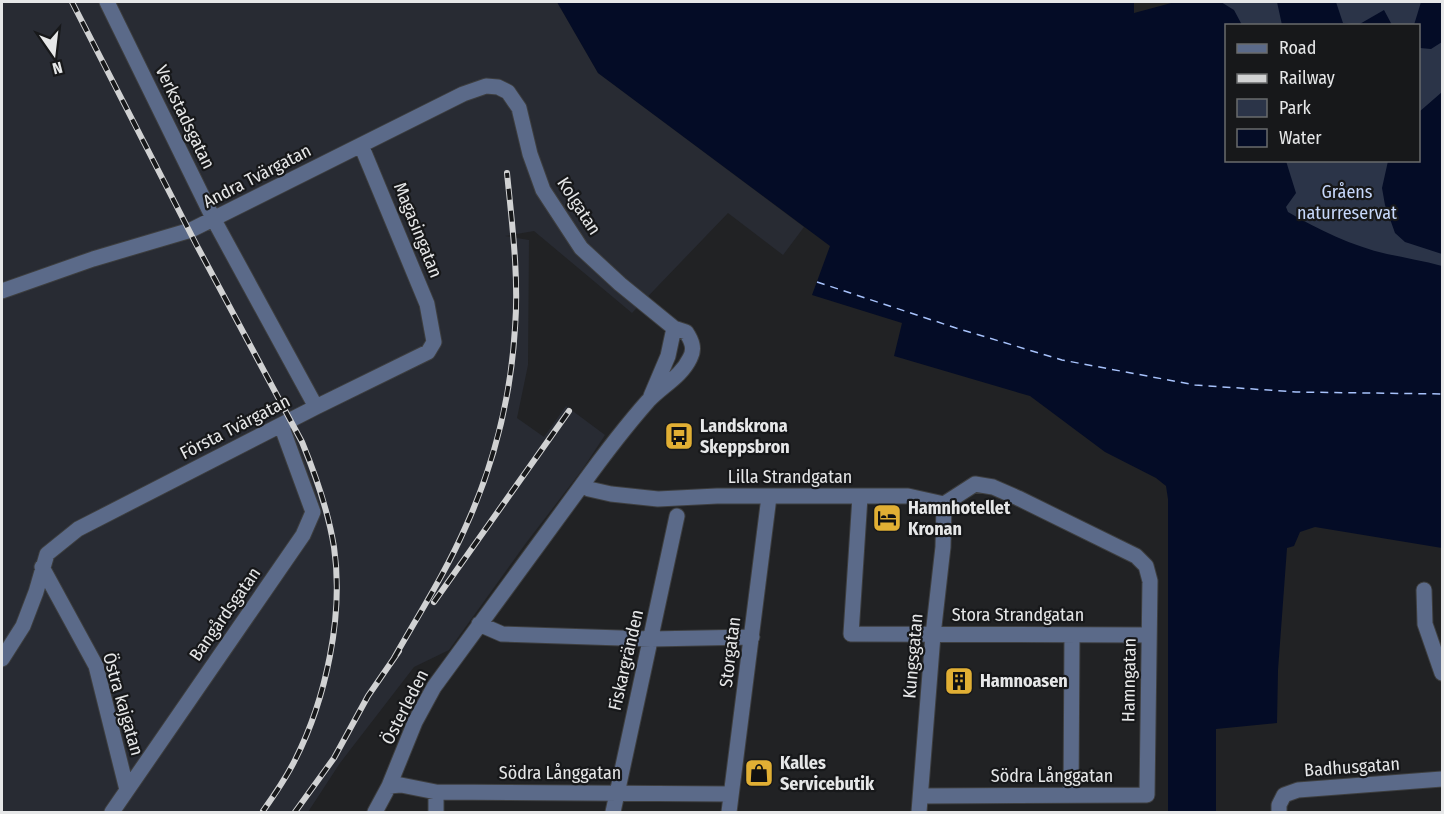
<svg xmlns="http://www.w3.org/2000/svg" width="1444" height="814" font-family="'Fira Sans Condensed',sans-serif">
	<rect width="100%" height="100%" fill="#212224"/>
	<path fill="#282b33" d="M2 2H557L598 73 804 227 783 255 728 213 632 313 534 231 505 236 529 240 528 365 517 418 544 437 566 406 605 435 582 470 526 543 449 650 414 667 340 763 308 812H2Z"/>
	<path fill="#2b3448" d="M1210 2H1442V113L1419 128 1418 26 1233 25Z
		M1249 161H1400L1442 248V272L1350 249 1279 210Z"/>
	<path fill="#040c26" d="M557 2H1134V13L1175 2H1221L1234 10 1242 25 1226 26V160L1286 161 1296 193 1286 207 1288 212C1319 230 1352 246 1387 254 1406 258 1424 261 1442 266V548L1315 527 1300 532 1294 546 1287 548 1278 670 1277 723 1216 729V812H1168V499L1166 486 1156 478 1105 452 1030 396 894 356 902 323 812 295 830 246 598 73Z
		M1277 2H1336L1343 23 1358 25 1384 10 1392 25H1282Z
		M1421 2H1442V42L1431 49 1420 48 1418 26 1414 25Z
		M1442 92V254L1405 242 1395 233 1385 205 1382 188 1388 161 1418 160 1419 112Z"/>
	<g fill="none" stroke-linecap="round" stroke-linejoin="round">
		<path stroke="#a7c2fb" stroke-width="1.5" stroke-dasharray="8 6" stroke-linecap="butt" d="M817 282 956 328 1062 360 1195 385 1296 392 1442 394"/>
		<g stroke="#3d3e3f" stroke-width="17">
			<path id="minor" d="M107 2 214 220 316 407
				M2 291 93 259 191 230 463 94 486 86 498 87 508 92 519 108 530 154 543 190 581 248 620 284 674 328 686 332C692 341 695 349 690 358 681 377 662 386 648 401 625 427 603 456 582 485
				M651 396 668 356 674 328
				M860 497 851 634 1149 635
				M42 567 96 666 127 790
				M1424 590 1425 624 1442 673
				M479 624 502 634 651 639 752 637
				M2 659 23 626 36 592 47 554 78 529 316 407 428 352 434 342 427 304 361 145
				M389 786 401 785 436 792 731 794
				M1071 795 1072 635
				M112 812 303 535 313 512 281 425
				M375 812 389 786 415 722 434 687 582 485 589 489 611 494 658 499 717 496H908L944 504 975 484 993 487 1018 498 1136 556 1146 566 1150 581 1147 795 921 796
				M436 812V792
				M613 812 677 516
				M729 812 769 497
				M919 812 933 635 943 547 944 504
				M1279 812V805L1284 795 1298 790 1442 779"/>
		</g>
		<use href="#minor" stroke="#5b6a89" stroke-width="15"/>
		<g stroke="#d1d2d3" stroke-width="6">
			<path id="rail" d="M72 2 196 244 302 442C316 476 328 510 334 547 344 615 326 699 295 760 286 778 275 794 263 811
				M434 602 569 411
				M394 658C419 614 446 572 466 526 494 464 511 395 515 328 519 276 512 224 507 173
				M295 812 334 758 368 696 399 651"/>
		</g>
		<use href="#rail" stroke="#17181a" stroke-width="4" stroke-dasharray="11" stroke-linecap="butt"/>
	</g>
	<defs>
		<g id="bus-square" transform="scale(1.5)"><rect x="-9" y="-9" width="18" height="18" rx="4" fill="#e1af34" stroke="#17181a"/><path d="M-5-6H5V4H4V6H2V4H-2V6H-4V4H-5ZM-3.5-4V0h7V-4ZM-3.5 1.2v1.5H-2V1.2ZM2 1.2v1.5H3.5V1.2Z" fill="#111"/></g>
		<g id="hotel-square" transform="scale(1.5)"><rect x="-9" y="-9" width="18" height="18" rx="4" fill="#e1af34" stroke="#17181a"/><path d="M-6-4.5h1.5V1H6V5H4.5V3h-9V5H-6ZM-4 0a1.8 1.8 0 1 1 3.6 0ZM.5 0V-2.5h3Q6-2.5 6 0Z" fill="#111"/></g>
		<g id="building-square" transform="scale(1.5)"><rect x="-9" y="-9" width="18" height="18" rx="4" fill="#e1af34" stroke="#17181a"/><path d="M-4-6H4V6H1V3H-1V6H-4ZM-2.5-4.3h1.7v1.8h-1.7ZM.8-4.3h1.7v1.8H.8ZM-2.5-1h1.7V.8h-1.7ZM.8-1h1.7V.8H.8Z" fill="#111"/></g>
		<g id="shop-square" transform="scale(1.5)"><rect x="-9" y="-9" width="18" height="18" rx="4" fill="#e1af34" stroke="#17181a"/><path d="M-5-2.5h2.3a2.7 3.5 0 0 1 5.4 0H5L5.5 6h-11ZM-1.5-2.5h3a1.5 2.3 0 0 0-3 0Z" fill="#111"/></g>
	</defs>
	<g fill-rule="evenodd">
		<use href="#bus-square" x="679" y="436"/>
		<use href="#hotel-square" x="887" y="518"/>
		<use href="#building-square" x="959" y="681"/>
		<use href="#shop-square" x="759" y="773"/>
	</g>
	<g text-anchor="middle" stroke-width="4.5" stroke-linejoin="round" paint-order="stroke">
		<g font-size="18" fill="#e6e7e8" stroke="#17181a">
			<text transform="translate(185 117) rotate(64)" y="6">Verkstadsgatan</text>
			<text transform="translate(257 176) rotate(-27)" y="6">Andra Tvärgatan</text>
			<text transform="translate(579 206) rotate(57)" y="6">Kolgatan</text>
			<text transform="translate(418 230) rotate(68)" y="6">Magasingatan</text>
			<text transform="translate(235 427) rotate(-27)" y="6">Första Tvärgatan</text>
			<text x="790" y="483">Lilla Strandgatan</text>
			<text transform="translate(225 614) rotate(-55)" y="6">Bangårdsgatan</text>
			<text x="1018" y="621">Stora Strandgatan</text>
			<text transform="translate(730 652) rotate(-83)" y="6">Storgatan</text>
			<text transform="translate(913 656) rotate(-85)" y="6">Kungsgatan</text>
			<text transform="translate(626 660) rotate(-77)" y="6">Fiskargränden</text>
			<text transform="translate(1129 680) rotate(-89)" y="6">Hamngatan</text>
			<text transform="translate(123 704) rotate(74)" y="6">Östra kajgatan</text>
			<text transform="translate(405 707) rotate(-63)" y="6">Österleden</text>
			<text transform="translate(1352 767) rotate(-4)" y="6">Badhusgatan</text>
			<text x="560" y="779">Södra Långgatan</text>
			<text x="1052" y="782">Södra Långgatan</text>
		</g>
		<g font-size="18" fill="#c7d8fb" stroke="#17181a">
			<text x="1347" y="198">Gråens<tspan x="1347" dy="21">naturreservat</tspan></text>
		</g>
		<g font-size="18" font-weight="bold" fill="#e6e7e8" stroke="#17181a" text-anchor="start">
			<text x="700" y="432">Landskrona<tspan x="700" dy="21">Skeppsbron</tspan></text>
			<text x="908" y="514">Hamnhotellet<tspan x="908" dy="21">Kronan</tspan></text>
			<text x="980" y="687">Hamnoasen</text>
			<text x="780" y="769">Kalles<tspan x="780" dy="21">Servicebutik</tspan></text>
		</g>
	</g>
	<rect width="1444" height="814" fill="none" stroke="#e6e7e8" stroke-width="6"/>
	<rect x="1225" y="24" width="195" height="138" fill="#17181a" stroke="#6a6b6c" stroke-width="1.5"/>
	<rect x="1237" y="44" width="30" height="9" fill="#5b6a89" stroke="#6a6b6c" stroke-width="1.5"/>
	<text x="1279" y="54" font-size="18" fill="#e6e7e8">Road</text>
	<rect x="1237" y="74" width="30" height="9" fill="#d1d2d3" stroke="#6a6b6c" stroke-width="1.5"/>
	<text x="1279" y="84" font-size="18" fill="#e6e7e8">Railway</text>
	<rect x="1237" y="99" width="30" height="18" fill="#2b3448" stroke="#6a6b6c" stroke-width="1.5"/>
	<text x="1279" y="114" font-size="18" fill="#e6e7e8">Park</text>
	<rect x="1237" y="129" width="30" height="18" fill="#040c26" stroke="#6a6b6c" stroke-width="1.5"/>
	<text x="1279" y="144" font-size="18" fill="#e6e7e8">Water</text>
	<g transform="translate(54 54) rotate(166)" stroke="#17181a" stroke-width="4.5" paint-order="stroke">
	<path d="M0-4.5L10 22L0 15L-10 22Z" fill="#e6e7e8"/>
	<text y="-9" font-size="16" font-weight="bold" text-anchor="middle" fill="#e6e7e8">N</text>
	</g>
</svg>
